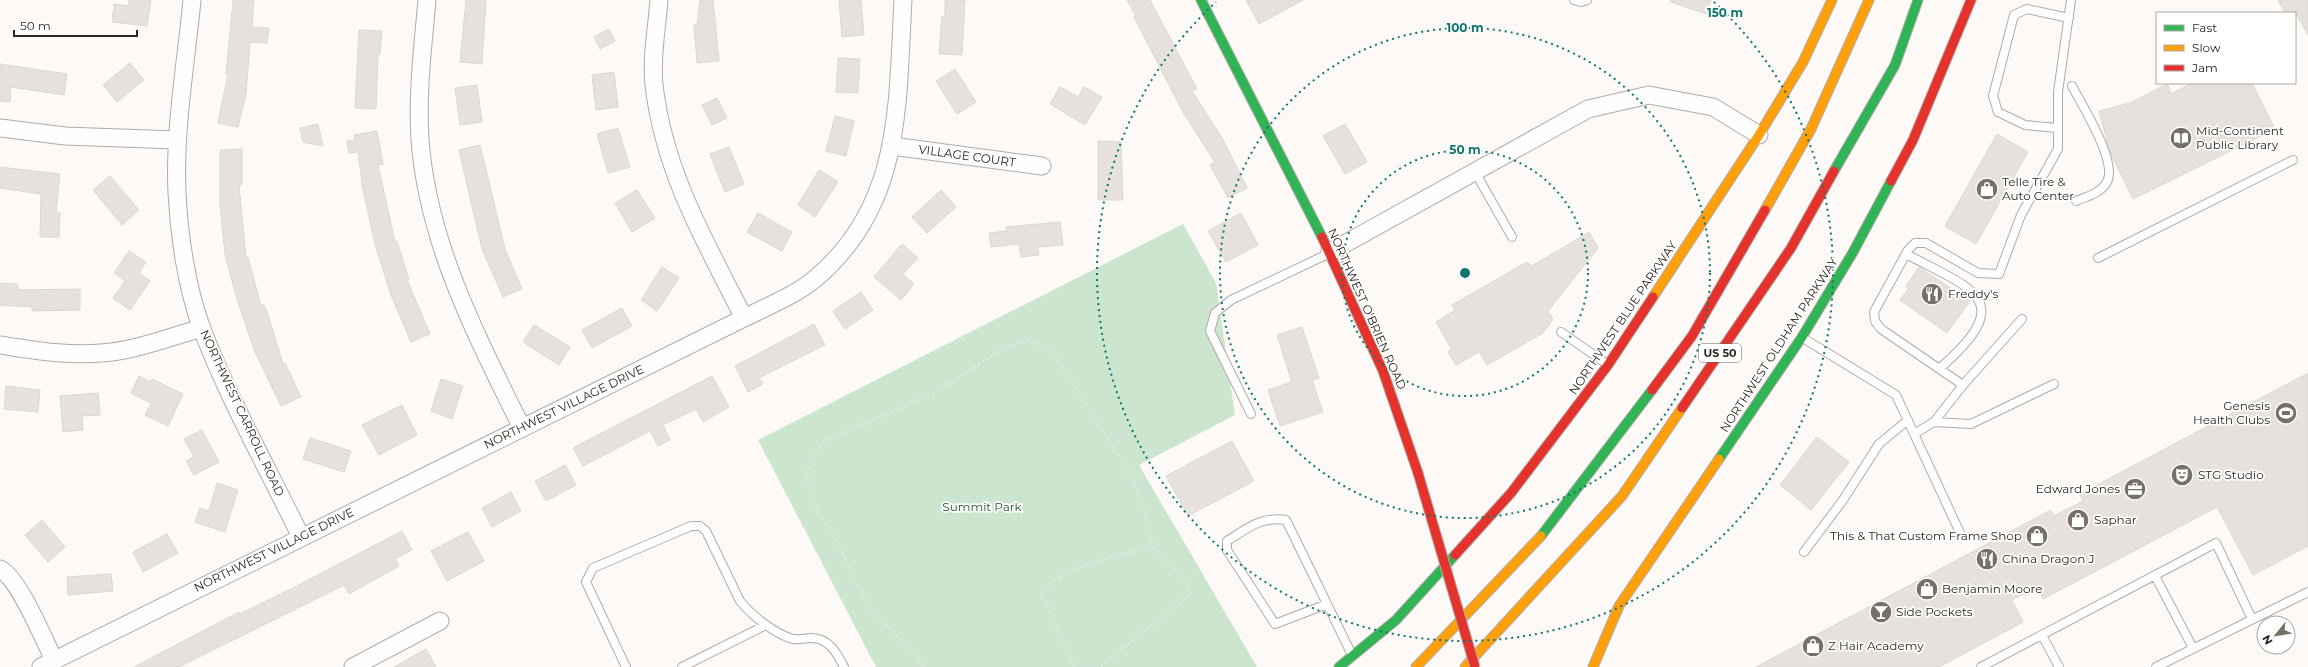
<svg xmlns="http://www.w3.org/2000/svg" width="2308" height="667" font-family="Montserrat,sans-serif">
	<rect width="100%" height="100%" fill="#fcf9f7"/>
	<path fill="#cce5ce" d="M1183 224 1216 283 1235 415 1139 465 1257 667H876L758 440Z"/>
	<path fill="#e6e1dc" stroke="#ddd7d2" d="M129 0H151L147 26 112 22 114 4 129 6Z
		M233 0H254L252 27 269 28 267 43 250 42 246 94 238 127 218 123 228 74H226Z
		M466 0H486L482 64 460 62Z
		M700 0H713L719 61 697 63 694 25 697 24Z
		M839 0H861L864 35 842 37Z
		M945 0H965L962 55 939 54 942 16 945 17Z
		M1127 0H1150L1197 89 1192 91 1222 138 1247 188 1228 198 1210 165 1215 162 1184 114 1134 17 1136 16Z
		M1246 0H1303L1259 24Z
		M1671 0H1711L1706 14 1671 2Z
		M2278 0H2308V35L2296 13H2285Z
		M609 29 615 41 600 49 594 37Z
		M359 30 382 31 380 54H378L376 109 355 108Z
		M838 58 860 59 858 93 836 92Z
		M130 63 144 80 117 102 103 85Z
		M0 64 67 74 64 95 11 87 10 102 0 101Z
		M955 69 976 102 957 114 936 81Z
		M614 72 618 107 596 110 592 75Z
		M2192 83H2252L2275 129 2133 199 2110 152 2099 111 2130 103 2167 84 2171 94Z
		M477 85 482 122 460 125 455 88Z
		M1060 87 1078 97 1084 87 1102 97 1085 125 1050 104Z
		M717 98 727 118 712 125 702 105Z
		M835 116 854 121 846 156 826 151Z
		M318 124 323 146 303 142 300 128Z
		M1345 124 1367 162 1345 174 1323 136Z
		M618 128 630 167 608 173 597 134Z
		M377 131 383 164 378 165 395 242 397 241 409 280H407L430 334 411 342 391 295 376 248 363 190 358 152 349 153 347 141 355 140 354 135Z
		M1997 134 2028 152 1976 244 1945 226Z
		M1098 141 1121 142 1123 200H1098Z
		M480 145 505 249 522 289 503 297 482 249 459 150Z
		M729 147 744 184 725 192 710 154Z
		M242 149V185H239L246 257H248L261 306 264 305 268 315 283 364 285 363 301 397 281 406 255 352 237 299 225 255 220 205V150Z
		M0 167 60 174 56 213H60L59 237H40L41 194 0 188Z
		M819 170 838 182 815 217 798 205Z
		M110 176 139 210 122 225 93 190Z
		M637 190 655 218 632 232 615 203Z
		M941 190 956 207 927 233 912 217Z
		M758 213 792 232 782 251 747 232Z
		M1241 213 1258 245 1226 262 1208 231Z
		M1060 222 1063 245 1038 247 1039 255 1021 257 1019 244 991 247 989 233 1006 231V227Z
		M1589 232 1598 248 1548 311 1553 319 1543 333 1487 365 1479 352 1456 365 1448 352 1451 348 1436 322 1455 310 1452 305 1527 262 1532 266Z
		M902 244 918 258 903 274 914 284 901 300 874 277Z
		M129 251 146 262 139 273 150 281 130 310 113 298 125 281 114 273Z
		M662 267 679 278 657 311 641 300Z
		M1919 267 1970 301 1947 333 1900 300 1909 288 1906 286Z
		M0 283 18 284V290L80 289V310L32 311V307L0 305Z
		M861 292 873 310 845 329 833 311Z
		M622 308 632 326 592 348 582 330Z
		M814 324 825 345 759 378 763 384 748 392 735 366Z
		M534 325 570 347 559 365 523 342Z
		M1302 327 1319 378 1312 380 1323 412 1280 426 1268 390 1292 382 1277 335Z
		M2308 373V546L2253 575 2217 507 2043 599 2037 587 2012 600 2023 622 1939 667H1756L2051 510 2054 516 2083 501 2080 494Z
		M139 376 151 382 152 379 183 394 168 426 145 415 151 403 131 393Z
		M712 376 729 407 703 422 696 409 663 425 670 440 658 446 650 431 583 466 573 448Z
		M441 379 463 386 452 419 431 411Z
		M6 386 40 390 38 412 4 409Z
		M98 393 100 415 82 416 83 430 63 432 60 396Z
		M402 405 417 435 379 455 362 425Z
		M202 430 219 462 194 475 186 461 194 457 184 439Z
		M1817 437 1849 462 1811 510 1780 485Z
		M310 438 351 451 344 472 303 459Z
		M1232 441 1254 481 1188 516 1166 476Z
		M565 465 576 485 546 501 535 481Z
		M217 483 238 490 225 532 195 522 200 508 209 511Z
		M511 492 521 511 492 527 482 508Z
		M42 520 65 547 48 562 25 535Z
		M402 531 412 550 395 559 399 566 349 594 344 585 179 667H134L239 612 240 614 295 587Z
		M468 532 484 561 447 581 431 551Z
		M167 534 178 553 143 572 133 552Z
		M111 574 113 591 68 595 67 577Z
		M426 649 436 667H394Z"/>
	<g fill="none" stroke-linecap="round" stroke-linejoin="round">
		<g stroke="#b1aba7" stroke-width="10">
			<path id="lane" d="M1574 0 1581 2 1587 0
				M2072 86C2082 105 2118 162 2107 182 2101 193 2086 197 2076 201
				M2057 128 2025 125 1998 112 1993 96 2014 15 2027 9 2069 18
				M1475 172 1512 237
				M1906 254C1974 290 2018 300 1940 368
				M2098 258 2293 160
				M1561 332 1607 364
				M1803 338 1896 395 1961 535
				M1963 385 1881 329 1875 321 1874 312 1908 250 1915 243H1926L1978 273 1999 274 2021 215 2058 149V92L2071 0
				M1251 414 1210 331 1215 313 1231 300 1330 253
				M1934 422 1971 424 2054 384
				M1914 434 1934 422 1963 385 2022 319
				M1804 552 1843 500 1879 444 1908 420
				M2155 576 2193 648
				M1327 604 1275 624 1227 550V541C1248 528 1261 516 1286 520L1352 655
				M2042 635 2059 667
				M626 667 586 582 593 568 691 526H700L706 531 740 601C751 615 775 634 793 639 798 640 806 638 811 638 829 638 837 653 844 667
				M682 667 766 625
				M1981 667 2216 543 2252 619
				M2156 667 2308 592"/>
		</g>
		<g stroke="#b1aba7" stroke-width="19">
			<path id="street" d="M192 0C186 63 174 130 177 193 179 236 187 289 202 329 229 400 268 469 301 537
				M427 0C423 46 417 92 420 139 427 242 477 337 522 428
				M659 0C657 28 651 57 654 85 664 172 705 241 744 318
				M0 128 65 136 177 140
				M892 146 1042 166
				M1330 252 1588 109 1649 95 1713 107 1759 135
				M0 345C33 350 67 356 101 353 135 351 169 337 202 328
				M0 569C19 578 44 640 54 660
				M41 667 744 318C768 306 796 295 816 278 903 204 897 104 903 0
				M353 667 440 621"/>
		</g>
		<g stroke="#b1aba7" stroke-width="11">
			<path id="fast" d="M1201 0 1322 237
				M1834 171 1895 65 1918 0
				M1719 459 1802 337 1852 254 1891 181
				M1541 536 1652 390
				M1339 667 1396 620 1455 555"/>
		</g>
		<g stroke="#b1aba7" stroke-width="11">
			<path id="slow" d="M1765 210 1811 129 1869 0
				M1653 297 1759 135 1803 62 1832 0
				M1416 667 1541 536
				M1465 667 1622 496 1682 408
				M1593 667 1619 606 1719 459"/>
		</g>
		<g stroke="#b1aba7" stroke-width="11">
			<path id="jam" d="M1891 181 1913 140 1971 0
				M1322 237 1383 371 1418 473
				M1652 390 1692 336 1765 210
				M1682 408 1791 248 1834 171
				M1455 555 1511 493 1608 365 1653 297"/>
		</g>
		<path stroke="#e4e4e3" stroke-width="2.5" stroke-dasharray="2 3" stroke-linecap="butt" d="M923 667 918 657 868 607 834 535 821 516 811 495 806 478 812 456 826 440 933 394 1004 348 1028 340 1051 350 1126 467 1144 505 1152 546 1183 577 1191 594 1100 667
			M1075 667 1041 593C1069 561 1115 559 1152 546"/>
		<use href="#lane" stroke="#fffefe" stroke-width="8"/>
		<use href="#street" stroke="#fffefe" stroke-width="17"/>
		<use href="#fast" stroke="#30b455" stroke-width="9"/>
		<use href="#slow" stroke="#ff9f0a" stroke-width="9"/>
		<use href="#jam" stroke="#e5322d" stroke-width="9"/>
		<g stroke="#b1aba7" stroke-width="11" stroke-linecap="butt">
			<path id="jam-bridge" d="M1418 473 1475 667"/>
		</g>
		<use href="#jam-bridge" stroke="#e5322d" stroke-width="9"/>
	</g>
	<g fill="none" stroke="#0f766e" stroke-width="2" stroke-dasharray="2 4">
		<circle cx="1465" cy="273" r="123"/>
		<circle cx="1465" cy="273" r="245"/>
		<path d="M1714 2A368 368 0 1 1 1216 2"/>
	</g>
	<defs>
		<g id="library-disc" transform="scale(1.15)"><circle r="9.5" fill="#767069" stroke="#fff"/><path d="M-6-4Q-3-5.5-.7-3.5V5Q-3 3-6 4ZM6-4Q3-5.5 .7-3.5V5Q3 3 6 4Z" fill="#fff"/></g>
		<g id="shop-disc" transform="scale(1.15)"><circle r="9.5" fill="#767069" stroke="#fff"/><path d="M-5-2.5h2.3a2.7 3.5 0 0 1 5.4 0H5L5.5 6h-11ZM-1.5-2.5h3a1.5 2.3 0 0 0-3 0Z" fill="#fff"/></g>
		<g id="restaurant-disc" transform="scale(1.15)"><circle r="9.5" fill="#767069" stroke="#fff"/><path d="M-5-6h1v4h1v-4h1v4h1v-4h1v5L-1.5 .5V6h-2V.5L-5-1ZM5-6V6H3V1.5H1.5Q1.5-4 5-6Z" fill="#fff"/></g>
		<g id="stadium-disc" transform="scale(1.15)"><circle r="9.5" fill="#767069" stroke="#fff"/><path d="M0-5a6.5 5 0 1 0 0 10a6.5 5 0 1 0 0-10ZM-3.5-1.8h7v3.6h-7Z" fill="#fff"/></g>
		<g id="theatre-disc" transform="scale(1.15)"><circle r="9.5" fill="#767069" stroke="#fff"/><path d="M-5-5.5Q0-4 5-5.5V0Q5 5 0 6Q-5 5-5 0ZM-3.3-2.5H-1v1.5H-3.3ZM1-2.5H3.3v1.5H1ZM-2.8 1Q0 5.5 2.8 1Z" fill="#fff"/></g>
		<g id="office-disc" transform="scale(1.15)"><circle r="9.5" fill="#767069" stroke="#fff"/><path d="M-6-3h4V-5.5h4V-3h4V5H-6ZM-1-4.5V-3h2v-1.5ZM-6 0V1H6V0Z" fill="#fff"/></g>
		<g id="bar-disc" transform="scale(1.15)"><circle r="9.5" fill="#767069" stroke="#fff"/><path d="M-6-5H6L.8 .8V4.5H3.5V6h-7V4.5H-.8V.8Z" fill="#fff"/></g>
	</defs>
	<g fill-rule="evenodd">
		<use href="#library-disc" x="2181" y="138"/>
		<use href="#shop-disc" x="1987" y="189"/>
		<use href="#restaurant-disc" x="1932" y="294"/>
		<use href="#stadium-disc" x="2286" y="413"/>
		<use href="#theatre-disc" x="2182" y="475"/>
		<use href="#office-disc" x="2135" y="489"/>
		<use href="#shop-disc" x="2078" y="520"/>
		<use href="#shop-disc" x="2037" y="536"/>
		<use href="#restaurant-disc" x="1987" y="559"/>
		<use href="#shop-disc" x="1927" y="589"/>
		<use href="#bar-disc" x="1881" y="612"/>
		<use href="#shop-disc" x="1813" y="646"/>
	</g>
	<g text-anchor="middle" stroke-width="3.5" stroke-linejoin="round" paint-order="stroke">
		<rect fill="#fff" stroke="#6d6761" stroke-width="1" x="1699" y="344" width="42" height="18" rx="3"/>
		<g font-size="11" font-weight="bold" fill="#2e261d">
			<text x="1720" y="357">US 50</text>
		</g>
		<g font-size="12" fill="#2e261d" stroke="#fff" text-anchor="start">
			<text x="2196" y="135">Mid-Continent<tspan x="2196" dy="14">Public Library</tspan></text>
			<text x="2002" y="186">Telle Tire &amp;<tspan x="2002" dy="14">Auto Center</tspan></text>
			<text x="1948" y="298">Freddy's</text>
			<text x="2270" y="410" text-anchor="end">Genesis<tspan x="2270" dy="14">Health Clubs</tspan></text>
			<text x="2198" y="479">STG Studio</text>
			<text x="2120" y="493" text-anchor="end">Edward Jones</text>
			<text x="2094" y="524">Saphar</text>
			<text x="2022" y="540" text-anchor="end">This &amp; That Custom Frame Shop</text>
			<text x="2002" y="563">China Dragon J</text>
			<text x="1942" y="593">Benjamin Moore</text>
			<text x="1896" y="616">Side Pockets</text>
			<text x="1828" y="650">Z Hair Academy</text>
		</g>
		<g font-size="12" fill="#2e261d" stroke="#fff">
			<text transform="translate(967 156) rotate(8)" y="4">VILLAGE COURT</text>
			<text transform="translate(1367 309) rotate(66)" y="4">NORTHWEST O'BRIEN ROAD</text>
			<text transform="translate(1623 318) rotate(-56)" y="4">NORTHWEST BLUE PARKWAY</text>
			<text transform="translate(1779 345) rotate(-57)" y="4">NORTHWEST OLDHAM PARKWAY</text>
			<text transform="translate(564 407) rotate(-26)" y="4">NORTHWEST VILLAGE DRIVE</text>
			<text transform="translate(242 413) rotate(65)" y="4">NORTHWEST CARROLL ROAD</text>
			<text transform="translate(274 550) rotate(-26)" y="4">NORTHWEST VILLAGE DRIVE</text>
		</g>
		<g font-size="12" fill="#1f562f" stroke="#fff">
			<text x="982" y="511">Summit Park</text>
		</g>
	</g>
	<circle cx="1465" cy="273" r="6" fill="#0f766e" stroke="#fff" stroke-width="2"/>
	<g font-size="12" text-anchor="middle" font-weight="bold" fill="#0f766e" stroke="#fff" stroke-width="3.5" stroke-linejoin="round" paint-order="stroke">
		<text x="1725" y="17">150 m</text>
		<text x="1465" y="32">100 m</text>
		<text x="1465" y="154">50 m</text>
	</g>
	<rect x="2156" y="12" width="140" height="72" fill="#ffffff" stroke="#aba8a5"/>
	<rect x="2164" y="25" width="20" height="6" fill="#30b455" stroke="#aba8a5"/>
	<text x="2192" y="32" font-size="12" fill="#2e261d">Fast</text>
	<rect x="2164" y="45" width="20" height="6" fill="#ff9f0a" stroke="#aba8a5"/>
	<text x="2192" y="52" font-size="12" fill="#2e261d">Slow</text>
	<rect x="2164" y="65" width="20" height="6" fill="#e5322d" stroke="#aba8a5"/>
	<text x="2192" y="72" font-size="12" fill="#2e261d">Jam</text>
	<g transform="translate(2276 635) rotate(240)"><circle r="19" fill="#ffffff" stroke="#aba8a5"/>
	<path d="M0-3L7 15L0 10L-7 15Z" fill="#767069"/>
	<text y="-6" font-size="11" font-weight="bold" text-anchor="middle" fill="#2e261d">N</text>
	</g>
	<path d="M14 30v6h123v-6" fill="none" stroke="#2e261d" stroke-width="2"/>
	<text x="20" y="30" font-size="12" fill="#2e261d" stroke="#ffffff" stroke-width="3" paint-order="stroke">50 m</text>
</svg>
